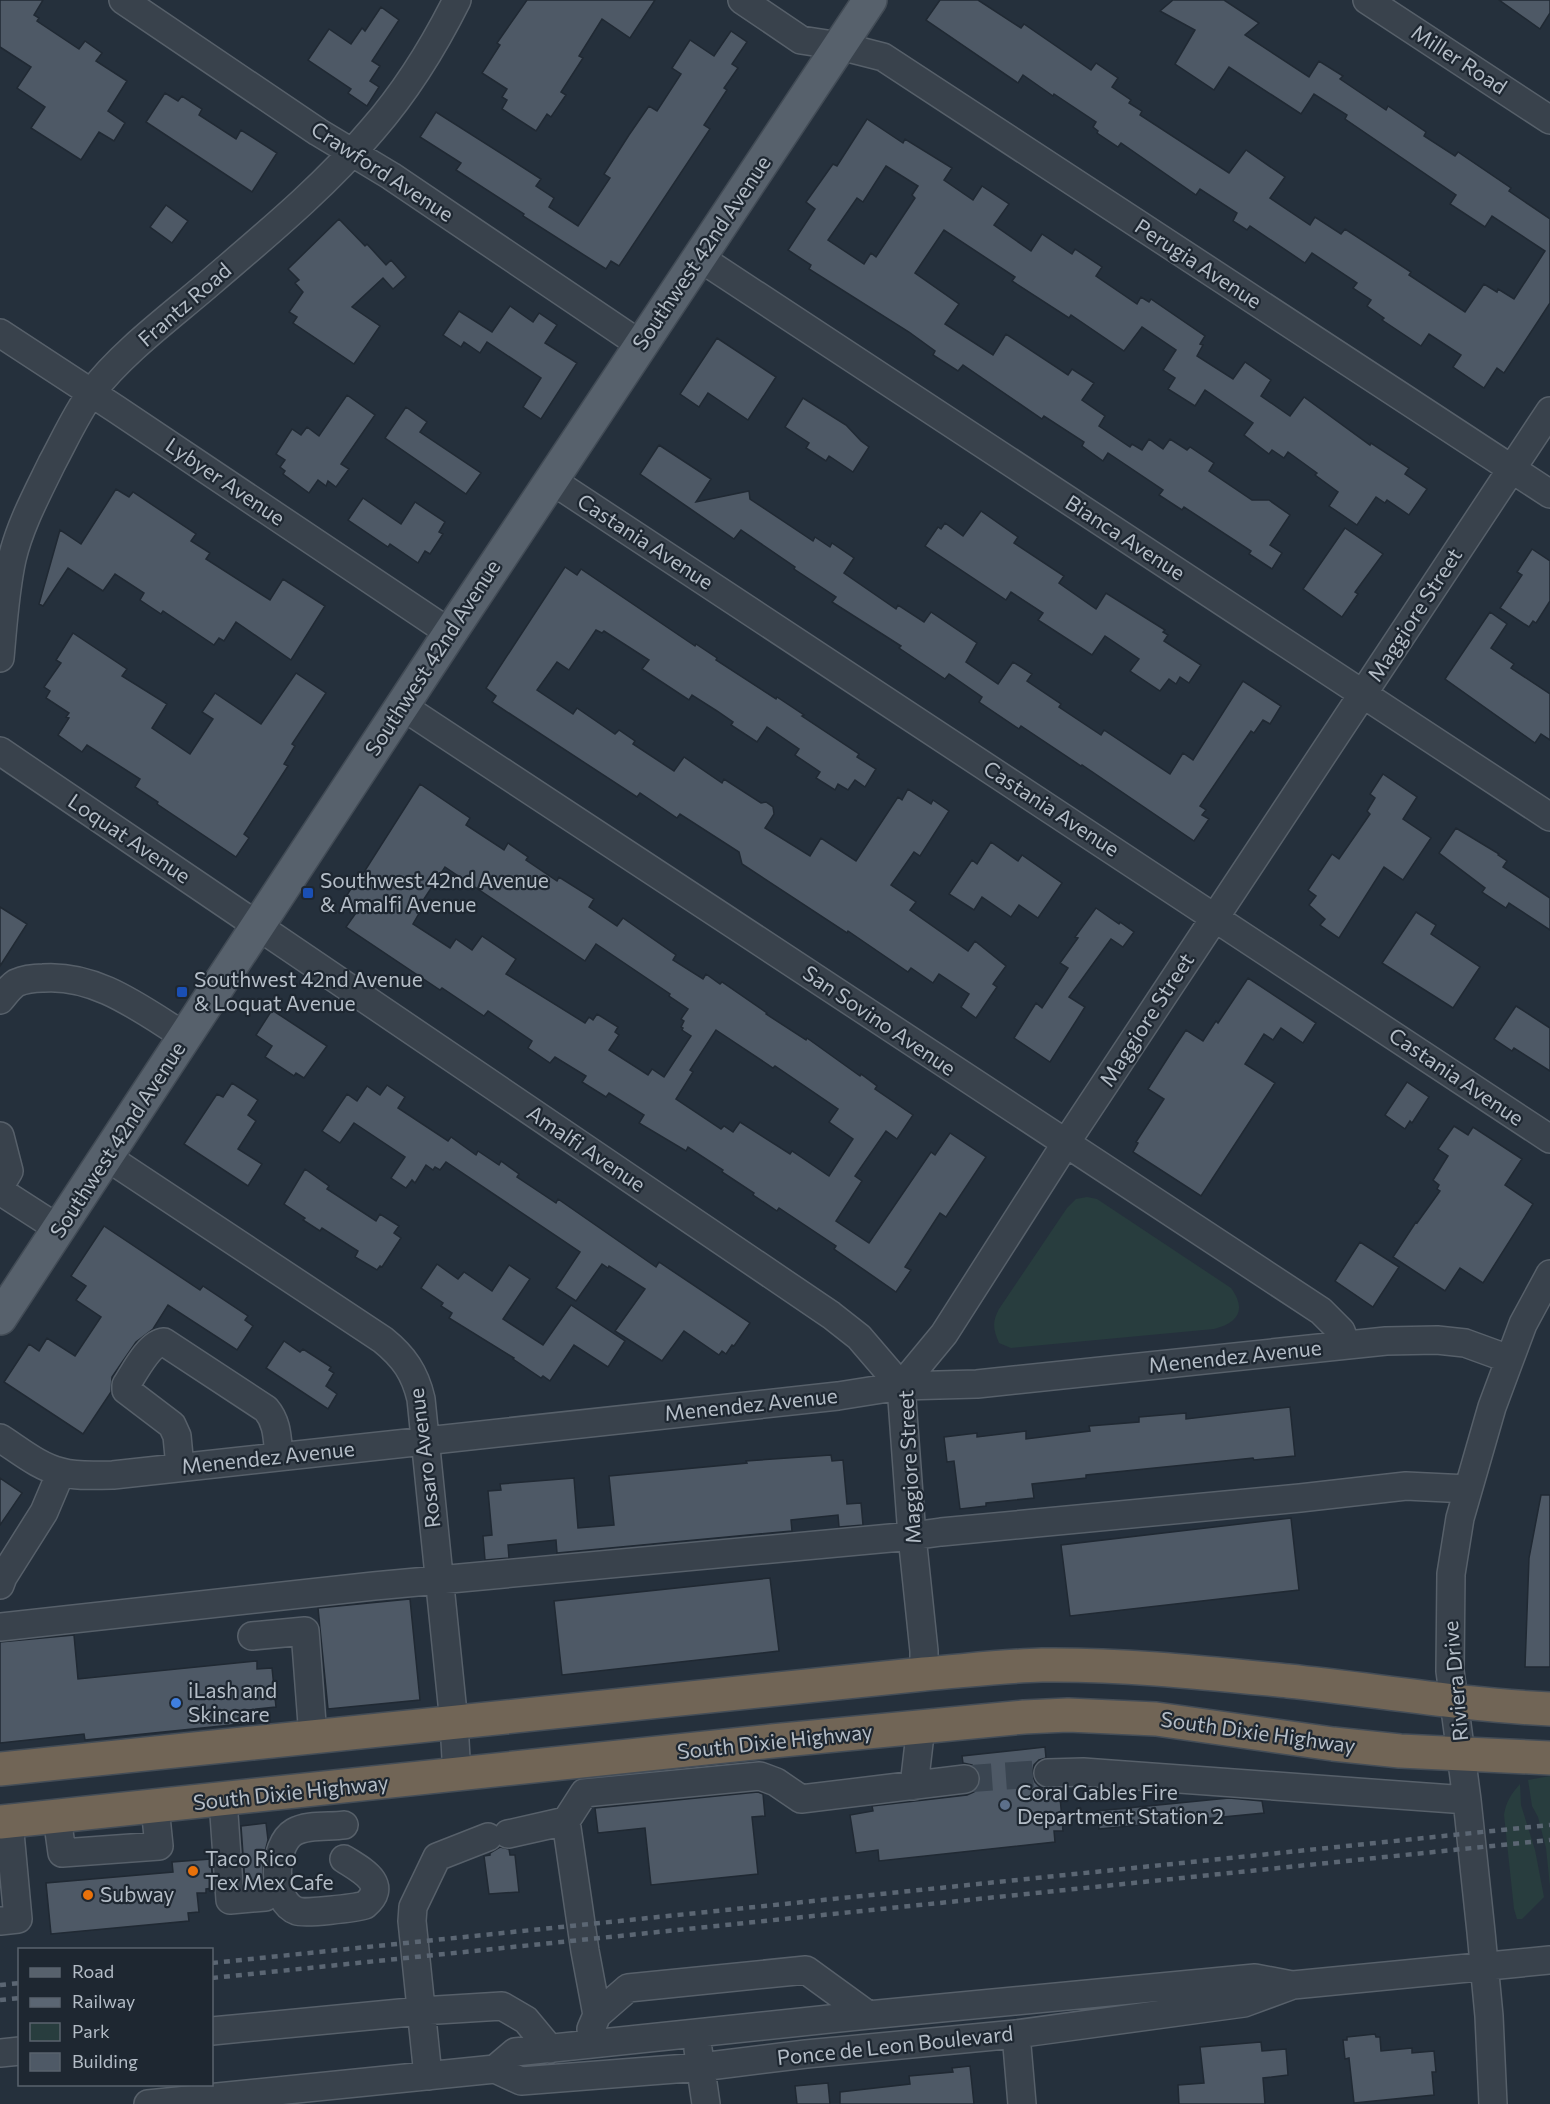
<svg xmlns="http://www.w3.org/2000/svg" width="1550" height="2104" font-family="Commissioner,sans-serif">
	<rect width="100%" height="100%" fill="#25303c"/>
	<path fill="#283d3e" d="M1087 1197 1097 1199 1231 1288C1247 1310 1238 1323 1214 1329L1011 1348 999 1343C993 1329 992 1322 999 1309L1067 1208 1076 1199Z
		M1550 1776V1887L1546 1848 1538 1817 1532 1806 1528 1780Z
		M1520 1784 1521 1805 1535 1850 1544 1897 1522 1919H1517L1514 1909 1504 1815C1506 1802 1511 1794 1520 1784Z"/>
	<path fill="#4e5966" stroke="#202933" stroke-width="1.5" fill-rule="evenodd" d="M0 0H43L34 15 39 18 37 21 79 49 85 41 102 53 96 61 127 81 108 111 125 123 114 141 99 132 81 160 31 128 45 107 17 88 31 67 0 47Z
		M527 0H655L630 38 602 19 579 56 583 58 561 92 566 95 551 117 547 114 536 131 502 109 507 100 502 97 507 89 482 73 500 45 497 43Z
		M940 0H978L1021 28 1024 24 1091 70 1096 63 1118 78 1112 87 1131 100 1129 103 1142 111 1140 115 1229 173 1246 150 1285 177 1270 198 1310 225 1315 217 1341 234 1345 229 1411 272 1409 275 1465 312 1484 284 1497 292 1498 289 1514 299 1545 251 1492 216 1485 227 1450 204 1456 195 1345 119 1347 115 1314 94 1301 114 1229 67 1214 90 1175 64 1195 30 1160 11 1173 0H1224L1259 23 1245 35 1309 77 1319 61 1343 76 1340 79 1386 110 1388 106 1426 132 1424 136 1455 156 1458 152 1511 188 1509 191 1550 219V303L1504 373 1497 368 1484 388 1453 367 1461 355 1429 334 1421 346 1382 320 1384 318 1367 306 1371 300 1353 288 1357 283 1312 253 1305 263 1250 226 1247 230 1233 221 1237 213 1200 189 1196 195 1121 143 1118 147 1097 133 1098 131 1093 127 1096 122 1054 94 1053 96 1023 75 1018 83 926 20Z
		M1499 0H1550V13L1540 29Z
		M381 7 399 20 372 61 380 66 370 81 379 87 367 106 348 93 351 89 308 60 329 29 351 44 362 28 365 31Z
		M731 31 747 42 732 64 738 68 724 88 727 90 704 125 710 129 619 266 611 261 606 269 523 216 524 214 456 170 461 163 420 137 436 112 541 179 536 186 554 198 549 207 578 226 610 178 604 174 629 135 649 106 657 111 681 74 672 68 690 40 714 56Z
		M165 93 178 101 182 96 202 109 199 115 236 139 241 130 277 153 252 192 146 122Z
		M867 119 903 143 905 139 952 168 944 180 973 200 982 186 1009 204 994 225 1031 251 1042 234 1072 254 1075 249 1102 267 1096 276 1137 304 1141 297 1149 302 1151 299 1205 336 1200 344 1203 345 1197 356 1233 379 1245 362 1271 380 1261 396 1290 416 1304 397 1370 445 1371 443 1409 468 1405 474 1427 489 1409 515 1387 500 1385 503 1376 497 1357 525 1329 506 1338 492 1315 475 1317 473 1288 452 1284 458 1272 450 1269 454 1244 435 1253 423 1205 390 1195 406 1168 389 1175 378 1163 370 1176 350 1142 327 1124 351 1071 315 1069 318 1012 281 1015 277 944 230 915 273 959 304 945 324 993 355 1006 334 1068 375 1072 369 1094 383 1082 400 1105 416 1099 426 1130 447 1132 444 1142 450 1149 439 1163 449 1170 439 1187 450 1190 447 1214 463 1209 471 1252 500H1269L1290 515 1270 545 1282 553 1272 569 1249 554 1251 551 1184 507 1182 510 1159 495 1163 490 1108 453 1103 461 1082 446 1084 442 1044 416 1042 419 963 365 958 371 933 355 935 351 909 332 809 269 811 265 788 250 815 209 806 202 833 164 837 166ZM886 166 918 186 912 195 915 198 876 257 871 253 864 264 828 240 857 198 863 202Z
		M166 205 188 221 172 243 150 227Z
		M339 219 365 246 367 244 386 265 391 260 406 277 393 289 383 278 352 307 380 326 354 364 293 323 297 317 289 312 303 292 295 283 299 280 288 269Z
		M510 306 533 322 539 313 557 325 545 343 577 363 541 419 523 407 541 378 487 342 480 353 464 342 461 347 443 335 459 311 492 332Z
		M717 338 776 377 748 420 708 393 699 407 680 394Z
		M347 395 375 415 341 464 349 469 336 487 328 481 326 486 318 480 309 493 283 474 285 471 280 467 285 460 276 454 292 429 301 435 307 427 319 436Z
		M803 398 846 425 861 441 869 447 853 472 829 456 826 461 806 448 809 443 785 427Z
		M406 407 427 422 420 432 481 473 466 494 385 438Z
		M659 445 711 479 696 502 749 491 750 499 813 541 815 537 830 547 832 543 854 558 844 573 896 609 898 605 924 622 931 612 977 643 966 662 998 684 1013 662 1032 674 1027 681 1061 704 1059 707 1101 735 1104 730 1170 774 1183 753 1193 760 1243 681 1281 706 1270 724 1263 720 1254 733 1251 731 1200 806 1206 810 1202 815 1209 819 1194 841 1082 765 1081 766 1021 726 1019 729 979 702 982 697 949 674 945 679 899 648 901 646 832 602 836 597 794 569 795 567 741 530 734 539 640 474Z
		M116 489 129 497 133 492 196 534 191 541 210 553 206 559 270 600 283 579 325 606 291 660 236 622 224 641 219 638 214 645 163 611 161 614 140 600 144 593 115 574 103 591 68 568 43 606 39 604 60 530 81 544Z
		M363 498 401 524 415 502 445 522 439 532 443 534 430 554 425 551 418 563 390 544 388 547 348 520Z
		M981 511 1018 537 1014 543 1064 576 1059 583 1096 609 1106 593 1165 630 1163 632 1168 635 1164 641 1201 665 1189 683 1180 677 1176 684 1169 679 1160 691 1130 671 1139 659 1105 636 1092 655 1038 620 1043 613 1011 592 1006 600 925 546 938 527 941 529 945 523 963 536Z
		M1345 528 1383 554 1355 592 1358 594 1342 617 1303 589Z
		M1532 549 1550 561V601L1536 623 1533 621 1529 627 1500 608 1522 575 1517 572Z
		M565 567 577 575 581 569 695 646 696 644 717 658 716 660 776 699 777 697 804 715 802 716 859 754 857 757 876 769 865 787 855 780 848 790 838 784 835 790 816 778 820 772 795 755 799 749 767 727 757 742 731 725 733 722 717 711 692 695 689 700 642 669 649 660 604 631 602 633 596 630 569 670 557 662 537 690 573 714 577 708 615 734 619 730 635 741 633 744 674 771 684 757 722 783 724 779 761 803 766 802 773 807 774 814 765 828 810 856 821 838 856 861 898 797 902 800 908 789 931 804 933 800 949 811 920 856 914 852 891 885 916 902 910 910 968 951 975 941 1006 966 993 984 997 987 976 1018 961 1007 969 994 939 974 933 983 911 968 908 972 848 931 847 933 742 864 739 852 680 814 677 818 640 793 637 797 492 702 496 696 486 688Z
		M1490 612 1507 624 1491 648 1514 664 1511 668 1550 694V740L1541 734 1535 743 1445 679Z
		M73 633 127 669 122 676 167 704 152 728 190 754 213 719 202 712 215 693 261 724 296 673 326 693 292 744 295 746 284 764 288 766 244 834 249 838 236 857 157 804 158 802 135 787 140 779 87 745 82 752 58 735 69 718 66 717 69 713 46 698 50 691 44 687 61 663 56 660Z
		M1383 774 1417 797 1403 819 1431 838 1403 880 1384 867 1339 938 1320 925 1325 919 1309 905 1316 896 1308 890 1332 854 1339 859 1370 814 1367 811 1375 798 1370 794Z
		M420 784 470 818 466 825 504 850 508 843 528 857 526 860 557 881 559 877 594 899 589 907 617 926 623 918 676 955 673 960 703 979 706 974 720 984 722 982 767 1013 766 1014 806 1040 807 1038 860 1076 861 1074 877 1086 875 1089 913 1115 897 1139 886 1131 855 1176 862 1181 836 1221 869 1243 931 1152 935 1155 950 1133 986 1157 946 1217 940 1213 905 1267 911 1270 896 1292 834 1249 836 1246 779 1208 777 1211 753 1195 754 1193 722 1172 723 1170 688 1147 686 1151 639 1123 644 1115 609 1093 606 1097 582 1082 586 1076 555 1057 550 1063 528 1048 532 1041 488 1011 484 1016 442 988 440 990 346 927 356 913 342 903 357 879 359 880ZM445 867 585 961 596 944 670 994 669 996 688 1009 681 1019 684 1021 681 1027 683 1028 682 1030 691 1036 664 1077 652 1069 648 1075 609 1050 619 1035 615 1032 618 1027 597 1014 593 1020 589 1017 585 1023 506 974 516 959 482 936 472 950 456 939 450 948 413 924 425 903 424 899ZM716 1030 773 1068 775 1066 838 1109 829 1122 853 1139 829 1176 792 1151 790 1154 740 1122 733 1132 724 1126 721 1129 676 1099 693 1072 690 1070Z
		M1456 828 1499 854 1498 855 1507 861 1503 867 1550 898V930L1509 903 1506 908 1482 892 1485 888 1439 853Z
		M991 842 1018 861 1022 855 1062 883 1038 918 1019 905 1011 917 982 897 974 910 949 894 972 860 977 864Z
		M0 907 27 924 0 966Z
		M1096 908 1119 924 1120 922 1134 932 1123 947 1111 939 1069 997 1085 1007 1050 1062 1014 1038 1036 1003 1042 1008 1068 968 1060 963 1078 938 1075 937Z
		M1416 912 1436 925 1431 934 1480 967 1453 1008 1382 963Z
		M1248 978 1316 1023 1303 1043 1281 1028 1273 1040 1264 1034 1245 1064 1275 1083 1201 1196 1133 1152 1138 1143 1136 1142 1164 1099 1148 1089 1176 1045 1186 1030 1203 1041 1216 1021 1218 1023Z
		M1516 1006 1550 1028V1071L1514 1048 1512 1051 1494 1039Z
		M272 1010 327 1046 304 1078 296 1073 294 1076 265 1057 272 1046 256 1035Z
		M1407 1082 1429 1097 1412 1123 1410 1121 1405 1129 1385 1115Z
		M232 1083 258 1100 248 1115 256 1121 238 1149 262 1164 248 1186 184 1144 217 1094 223 1097Z
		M387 1085 405 1097 398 1108 448 1141 451 1137 476 1155 478 1151 499 1165 501 1161 519 1174 517 1177 556 1203 558 1199 656 1267 659 1262 750 1323 734 1346 732 1345 726 1354 722 1351 719 1355 684 1331 662 1361 615 1331 645 1289 609 1266 608 1268 602 1264 576 1301 556 1288 580 1252 446 1162 440 1170 435 1167 433 1170 426 1165 415 1183 412 1180 406 1188 391 1178 405 1157 354 1123 340 1143 322 1131 347 1094 357 1101 367 1086 380 1095Z
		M1454 1126 1468 1135 1473 1127 1522 1159 1505 1185 1533 1204 1483 1283 1460 1268 1445 1291 1393 1257 1416 1222 1417 1223 1440 1191 1437 1189 1439 1185 1433 1180 1448 1156 1438 1149Z
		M305 1169 329 1186 327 1189 376 1221 380 1214 399 1226 394 1233 401 1238 382 1267 380 1266 377 1270 355 1257 358 1251 322 1228 320 1231 303 1220 305 1218 284 1204Z
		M104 1226 200 1290 203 1286 248 1316 245 1320 253 1326 237 1350 168 1305 153 1329 136 1342 125 1358 112 1377 111 1392 83 1434 4 1382 29 1344 39 1351 47 1338 75 1356 101 1317 76 1300 86 1286 71 1276Z
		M1360 1242 1399 1267 1373 1307 1335 1281Z
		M437 1264 458 1279 464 1272 492 1291 509 1265 530 1279 503 1319 543 1345 571 1305 625 1341 608 1367 574 1345 550 1381 543 1376 541 1378 513 1359 514 1358 449 1318 452 1313 441 1306 443 1303 421 1288Z
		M284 1341 300 1352 303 1349 331 1367 329 1370 334 1373 326 1386 337 1394 328 1409 266 1368Z
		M1290 1407 1295 1456 1254 1460 1253 1458 1086 1475V1478L1032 1484 1034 1498 986 1503V1506L960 1509 954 1461 947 1462 944 1437 977 1433V1437L1026 1431V1439L1090 1431 1089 1426 1139 1422V1417L1186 1413V1419Z
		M831 1455 832 1461 843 1460 847 1504 861 1503 863 1525 839 1527 838 1515 791 1520 792 1531 557 1553 556 1540 508 1545 509 1558 485 1560 483 1536 492 1535 488 1491 501 1490 500 1484 574 1478 578 1528 614 1525 609 1476 747 1463 746 1461Z
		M0 1478 22 1493 0 1525Z
		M1541 1495H1550V1667H1525L1529 1558Z
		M1291 1518 1299 1590 1070 1616 1061 1545Z
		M770 1578 779 1651 562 1675 554 1601Z
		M410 1599 420 1700 328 1709 318 1608Z
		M74 1635 78 1679 257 1661V1669L272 1668 276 1707 239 1711 241 1724 85 1740 84 1734 0 1743V1642Z
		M1045 1747 1046 1758 1039 1760 1034 1765 1032 1774 1035 1782 1040 1787 1050 1789 1051 1797H1060L1063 1831H1054L1055 1842 879 1861 878 1850 856 1853 850 1815 873 1811 872 1806 967 1795 974 1792 979 1786 980 1777 978 1770 972 1765 963 1763 962 1756Z
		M758 1792 763 1794 765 1816 752 1817 758 1874 651 1885 645 1828 598 1833 595 1808Z
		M1229 1798 1262 1801 1264 1813 1099 1829 1097 1811Z
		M266 1823 268 1840 263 1859V1881L245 1883 241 1826Z
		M500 1847 509 1849 510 1855H515L519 1892 489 1894 484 1856 490 1855V1853Z
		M211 1859 213 1888 206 1889V1893H197L199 1912 188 1913 189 1921 51 1934 46 1883 173 1872 172 1862Z
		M1375 2034 1376 2037H1380L1381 2051 1412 2048V2053L1434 2051 1436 2072H1432L1434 2095 1354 2103 1349 2058 1345 2059 1343 2040H1347V2037Z
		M1261 2042 1262 2051 1286 2049 1288 2075 1263 2078 1265 2104H1179L1178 2085 1204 2083 1200 2047Z
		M970 2066 974 2104H840V2092L910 2084 909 2076 953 2072 952 2068Z
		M828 2083 830 2104H797L795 2086Z"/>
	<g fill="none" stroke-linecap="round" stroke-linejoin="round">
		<path stroke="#3a4551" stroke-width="27" stroke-dasharray="27 14" stroke-linecap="butt" d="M965 1779 1048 1773"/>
		<g stroke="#57606a" stroke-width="30">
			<path id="minor" d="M123 0 318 132 391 176 641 345
				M742 0 801 40 840 46 883 57 1550 494
				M1367 0 1550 120
				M700 258 1550 817
				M0 333 116 409 450 633
				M551 480 1550 1139
				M0 658C3 625 5 591 12 559 20 525 37 494 52 463 65 439 76 414 92 392 122 352 174 314 212 281 268 233 325 186 373 129 407 90 434 46 457 0
				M402 706 1321 1311 1341 1331 1346 1345
				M0 751 831 1315 859 1337 901 1386
				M0 1000C5 994 10 987 16 983 25 979 34 978 43 978 97 974 142 1010 186 1037
				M0 1136 9 1171 0 1186
				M107 1157 383 1340C404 1357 415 1373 421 1399L454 1723 457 1776
				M0 1191 59 1229
				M0 1438C19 1450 39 1467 61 1472 78 1477 96 1475 113 1475L838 1396 901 1386 977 1384 1386 1341 1437 1340 1465 1343 1509 1359
				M180 1467 177 1436 172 1425 126 1390V1385C134 1373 149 1343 164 1342L266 1409C278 1423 277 1439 279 1456
				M0 1585 3 1577 44 1512 61 1472
				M0 1627 374 1586 912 1536 941 1532 1300 1498 1406 1486 1468 1489
				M252 1636 305 1631 313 1737
				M924 1674V1651L912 1536 901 1386 944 1334 1073 1132 1550 411
				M1048 1773 1083 1772 1467 1800
				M914 1786 921 1726
				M223 1800 230 1900 265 1897
				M57 1817 62 1853 159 1846 155 1807
				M508 1834 566 1821
				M344 1859C361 1870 390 1884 365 1905 355 1908 305 1914 297 1911 271 1902 272 1845 294 1832 307 1824 330 1827 344 1825
				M0 1921 18 1919 9 1822
				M597 2015 585 1951 566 1821 584 1793 760 1776 776 1782 801 1799 965 1779
				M591 2029 597 2015 628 1988 806 1970 868 2015
				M212 2031 421 2011 502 2006 526 2020 550 2049
				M1016 2034 1022 2104
				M698 2049 706 2104
				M0 2053 20 2051
				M495 2069 515 2052 868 2015 1255 1978 1292 1985
				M428 2076 412 1921 413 1907 437 1857 488 1837
				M148 2104 495 2069 521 2081 701 2067 806 2054 1016 2034 1244 2003 1293 1985 1550 1960
				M1493 2104 1489 2016 1481 1932 1467 1800 1450 1671 1451 1574 1460 1518 1492 1407 1523 1324 1550 1274"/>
		</g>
		<g stroke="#424b55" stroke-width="36">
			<path id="major" d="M0 1318 450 633 870 0"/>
		</g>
		<g stroke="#444d57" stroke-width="36">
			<path id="highway" d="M0 1769 924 1674C963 1671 1003 1666 1042 1665 1124 1664 1207 1673 1288 1681 1375 1690 1462 1705 1550 1709
				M0 1822 772 1741 1024 1717 1068 1715 1156 1719 1333 1744 1400 1751 1550 1758"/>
		</g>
		<use href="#minor" stroke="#39424c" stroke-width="27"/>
		<use href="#major" stroke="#57616c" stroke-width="33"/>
		<use href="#highway" stroke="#716556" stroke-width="33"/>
		<path stroke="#5b6673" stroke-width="4.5" stroke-dasharray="6 6" stroke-linecap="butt" d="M212 1963 1550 1825
			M212 1978 1550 1840
			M0 1985 20 1983
			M0 2000 20 1998"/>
	</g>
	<g fill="#1a4fb4" stroke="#1e2731" stroke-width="2">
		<rect x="302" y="887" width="12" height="12" rx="3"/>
		<rect x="176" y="986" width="12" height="12" rx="3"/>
	</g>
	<circle fill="#3f7fe0" stroke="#1e2731" stroke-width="2" cx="176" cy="1703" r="6"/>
	<circle fill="#5c6f8a" stroke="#1e2731" stroke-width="2" cx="1005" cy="1805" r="6"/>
	<g fill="#e8710a" stroke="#1e2731" stroke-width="2">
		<circle cx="193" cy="1871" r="6"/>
		<circle cx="88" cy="1895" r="6"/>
	</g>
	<g text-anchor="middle" stroke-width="4.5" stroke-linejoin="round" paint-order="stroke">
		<g font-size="21" fill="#b4bdc7" stroke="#1e2731">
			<text transform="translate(1459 60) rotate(33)" y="7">Miller Road</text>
			<text transform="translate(382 172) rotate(33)" y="7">Crawford Avenue</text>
			<text transform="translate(702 253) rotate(-56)" y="7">Southwest 42nd Avenue</text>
			<text transform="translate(1198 264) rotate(33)" y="7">Perugia Avenue</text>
			<text transform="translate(185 305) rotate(-41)" y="7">Frantz Road</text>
			<text transform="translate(225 482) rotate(34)" y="7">Lybyer Avenue</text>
			<text transform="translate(1125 538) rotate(33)" y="7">Bianca Avenue</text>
			<text transform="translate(645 542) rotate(33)" y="7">Castania Avenue</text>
			<text transform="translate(1415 615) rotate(-57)" y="7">Maggiore Street</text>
			<text transform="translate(433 658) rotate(-57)" y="7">Southwest 42nd Avenue</text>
			<text transform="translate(1051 809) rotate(33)" y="7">Castania Avenue</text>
			<text transform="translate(129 839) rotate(34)" y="7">Loquat Avenue</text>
			<text transform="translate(1147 1020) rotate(-57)" y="7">Maggiore Street</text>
			<text transform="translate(879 1021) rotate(34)" y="7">San Sovino Avenue</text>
			<text transform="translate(1456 1077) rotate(34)" y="7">Castania Avenue</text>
			<text transform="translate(118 1140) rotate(-57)" y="7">Southwest 42nd Avenue</text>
			<text transform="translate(586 1149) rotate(34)" y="7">Amalfi Avenue</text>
			<text transform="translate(1235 1357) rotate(-6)" y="7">Menendez Avenue</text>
			<text transform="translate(751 1405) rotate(-6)" y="7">Menendez Avenue</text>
			<text transform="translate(268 1458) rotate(-6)" y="7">Menendez Avenue</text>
			<text transform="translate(425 1458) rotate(-97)" y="7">Rosaro Avenue</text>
			<text transform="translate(910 1467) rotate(-93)" y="7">Maggiore Street</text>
			<text transform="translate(1456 1681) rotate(-95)" y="7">Riviera Drive</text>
			<text transform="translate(1258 1733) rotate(8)" y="7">South Dixie Highway</text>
			<text transform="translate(775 1742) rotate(-6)" y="7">South Dixie Highway</text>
			<text transform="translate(291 1793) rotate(-6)" y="7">South Dixie Highway</text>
			<text transform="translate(895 2046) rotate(-6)" y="7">Ponce de Leon Boulevard</text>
		</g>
		<g font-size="21" fill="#b4bdc7" stroke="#1e2731" text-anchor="start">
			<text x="320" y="888">Southwest 42nd Avenue<tspan x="320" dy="24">&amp; Amalfi Avenue</tspan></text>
			<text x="194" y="987">Southwest 42nd Avenue<tspan x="194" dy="24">&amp; Loquat Avenue</tspan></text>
			<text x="188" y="1698">iLash and<tspan x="188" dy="24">Skincare</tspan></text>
			<text x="1017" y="1800">Coral Gables Fire<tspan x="1017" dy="24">Department Station 2</tspan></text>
			<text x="205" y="1866">Taco Rico<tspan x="205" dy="24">Tex Mex Cafe</tspan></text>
			<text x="100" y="1902">Subway</text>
		</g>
	</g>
	<rect x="18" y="1948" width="195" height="138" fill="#1e2731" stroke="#5a636d" stroke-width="1.5"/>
	<rect x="30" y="1968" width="30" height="9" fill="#57616c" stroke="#5a636d" stroke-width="1.5"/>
	<text x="72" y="1978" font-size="18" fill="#b4bdc7">Road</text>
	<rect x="30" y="1998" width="30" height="9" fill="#5b6673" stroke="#5a636d" stroke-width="1.5"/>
	<text x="72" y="2008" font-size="18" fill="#b4bdc7">Railway</text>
	<rect x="30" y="2023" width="30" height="18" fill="#283d3e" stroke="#5a636d" stroke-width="1.5"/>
	<text x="72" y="2038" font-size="18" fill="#b4bdc7">Park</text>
	<rect x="30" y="2053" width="30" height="18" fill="#4e5966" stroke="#5a636d" stroke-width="1.5"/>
	<text x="72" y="2068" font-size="18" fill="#b4bdc7">Building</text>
</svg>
